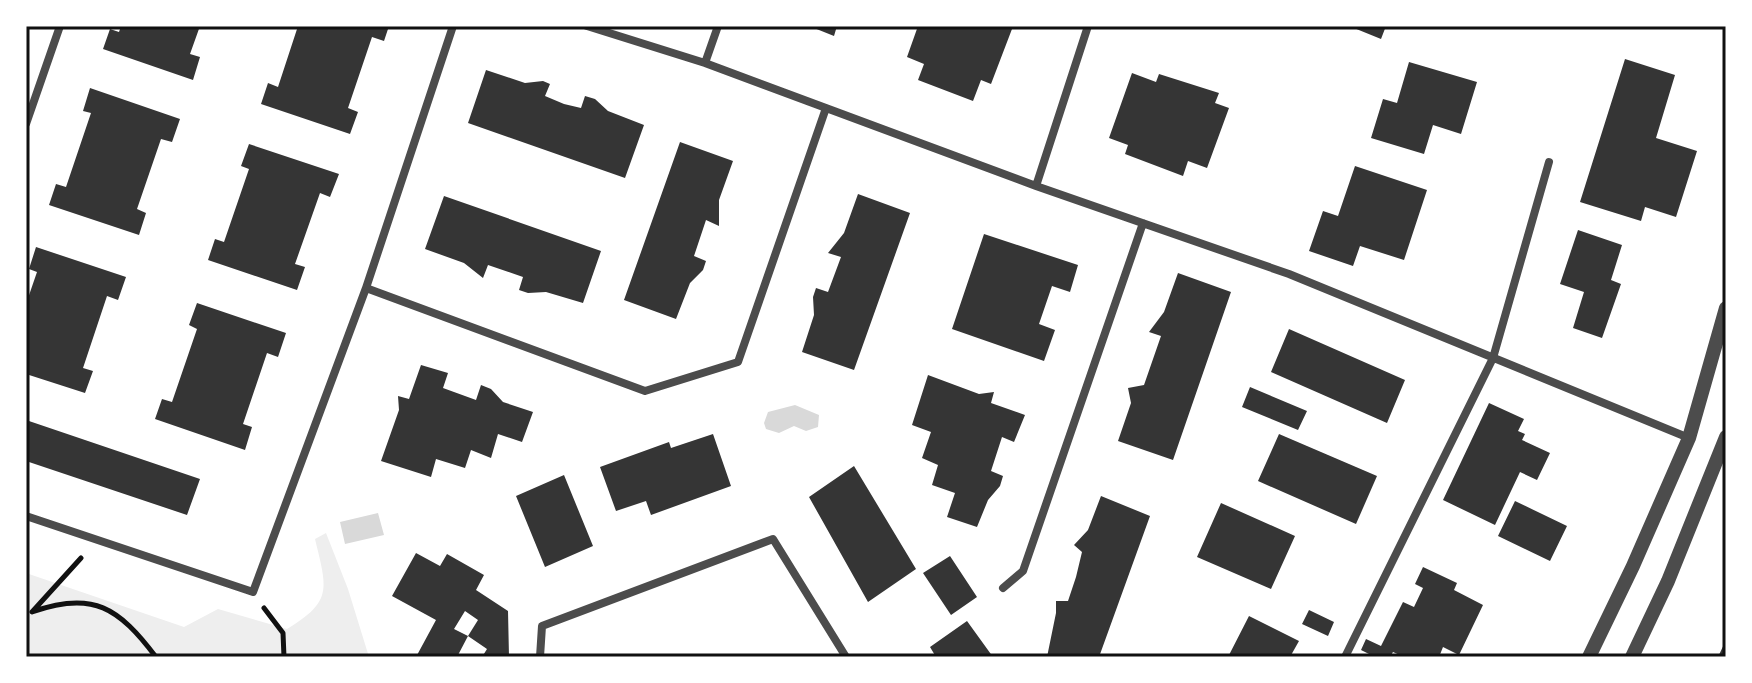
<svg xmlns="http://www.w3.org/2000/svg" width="1752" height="683" font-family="'Public Sans',sans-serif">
	<rect width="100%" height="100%" fill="#fff"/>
	<path fill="#eee" d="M326 533 348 589 369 657H26V573L184 627 218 609 287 629C333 601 327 589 315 539Z"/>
	<path fill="#d9d9d9" d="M795 405 819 415 818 427 806 431 794 426 779 433 766 429 764 423 768 412Z
		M378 513 384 535 345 544 340 522Z"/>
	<path fill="#353535" d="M121 26H200L190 54 200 57 193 80 103 49 110 29 119 32Z
		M298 26H389L384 41 372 37 348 108 358 112 350 134 261 104 268 83 278 87Z
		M809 26H837L834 36Z
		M918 26H1005L1012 29 991 84 981 80 973 101 918 80 924 64 907 57Z
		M1349 26H1386L1381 39Z
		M1625 59 1675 75 1656 138 1697 151 1676 217 1645 207 1641 221 1580 202Z
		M1409 62 1477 82 1461 134 1433 125 1424 154 1371 138 1383 99 1397 103Z
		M486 70 525 83 543 81 550 84 545 96 564 104 581 108 585 96 595 99 608 111 644 125 625 178 468 123Z
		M1132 73 1156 82 1159 74 1219 93 1215 103 1229 108 1207 168 1188 161 1183 176 1125 154 1128 145 1109 138Z
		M90 88 180 119 172 142 161 139 137 209 146 213 139 235 49 205 56 184 66 187 91 113 83 111Z
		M680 142 733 161 719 200V226L706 220 694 256 706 261 703 270 690 283 676 319 624 300Z
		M249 144 339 174 330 197 320 193 295 264 305 267 297 290 208 260 215 239 224 242 249 169 241 166Z
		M1355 166 1427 190 1404 260 1360 246 1353 266 1309 251 1323 211 1338 216Z
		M858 194 910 213 854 370 802 352 814 315 813 297 816 288 828 292 841 257 828 253 844 233Z
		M444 196 601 251 583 303 546 292 528 293 519 290 523 277 488 265 483 278 464 263 425 249Z
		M1578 230 1622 245 1611 280 1621 284 1602 338 1573 328 1584 292 1560 284Z
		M984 234 1078 265 1070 292 1052 286 1039 324 1055 330 1044 361 952 329Z
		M36 247 126 277 118 300 107 296 83 368 93 371 85 393 26 374V304L37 272 29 269Z
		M1178 273 1231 292 1173 460 1118 441 1131 403 1128 388 1144 385 1161 336 1149 332 1164 312Z
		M197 303 286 333 278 357 267 353 243 424 252 427 245 450 155 419 162 399 172 402 197 329 189 325Z
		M1289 329 1405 380 1387 423 1271 372Z
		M421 365 448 373 443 388 476 400 481 385 491 389 503 402 533 412 522 442 498 434 491 458 471 450 465 468 436 459 431 477 381 461 399 410 398 396 409 399Z
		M928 375 979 394 994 392 991 403 1025 415 1014 442 1002 437 991 471 1003 476 1000 486 988 500 977 527 947 517 955 493 932 485 938 465 922 458 931 432 912 425Z
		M1250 387 1307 411 1298 430 1242 407Z
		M1489 403 1524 419 1518 431 1525 434 1522 440 1550 453 1537 480 1520 472 1495 525 1443 500Z
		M26 420 200 479 187 515 26 461Z
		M713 434 731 486 651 515 646 501 616 511 600 467 669 442 671 448Z
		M1279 434 1377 476 1356 524 1258 481Z
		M854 466 916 569 868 602 809 497Z
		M564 475 593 546 545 567 516 496Z
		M1101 496 1150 516 1099 657H1047L1056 613V601H1068L1076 577 1082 552 1074 545 1088 530Z
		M1515 501 1567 526 1550 561 1498 536Z
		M1221 503 1295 536 1271 589 1197 557Z
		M416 553 440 566 447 554 484 575 476 590 508 611 509 657H482L487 649 468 636 478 620 465 611 454 629 468 636 457 657H416L436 620 392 596Z
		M950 556 977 597 951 615 923 573Z
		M1423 567 1457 583 1454 590 1483 605 1459 655 1443 647 1439 657H1404L1393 652 1390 657H1375L1361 650 1366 639 1381 646 1403 602 1414 607 1423 588 1415 584Z
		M1309 610 1334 622 1328 636 1302 624Z
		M1249 616 1299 641 1290 657H1228Z
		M967 621 993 657H936L930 647Z
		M1726 640V657H1718Z"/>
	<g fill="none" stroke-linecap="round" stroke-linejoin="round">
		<path stroke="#111" stroke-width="5" d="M81 558 32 612C93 590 119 608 156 657
			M264 608 283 633 284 657"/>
		<path stroke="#4c4c4c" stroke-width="8" d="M587 26 705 63 1036 186 1289 274 1689 438
			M705 63 718 26
			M26 124 60 26
			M1036 186 1088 26
			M366 288 645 391 738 362 826 108
			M26 516 253 592 366 288 453 26
			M1003 588 1023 571 1143 223
			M540 657 542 626 773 539 846 657
			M1345 657 1493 358 1549 162"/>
		<path stroke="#4c4c4c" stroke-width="14" d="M1589 657 1633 566 1689 438 1726 308
			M1632 657 1668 581 1726 437"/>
	</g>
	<rect width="1752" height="683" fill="none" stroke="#ffffff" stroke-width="56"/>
	<rect x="28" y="28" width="1696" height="627" fill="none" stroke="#111" stroke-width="3"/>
</svg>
